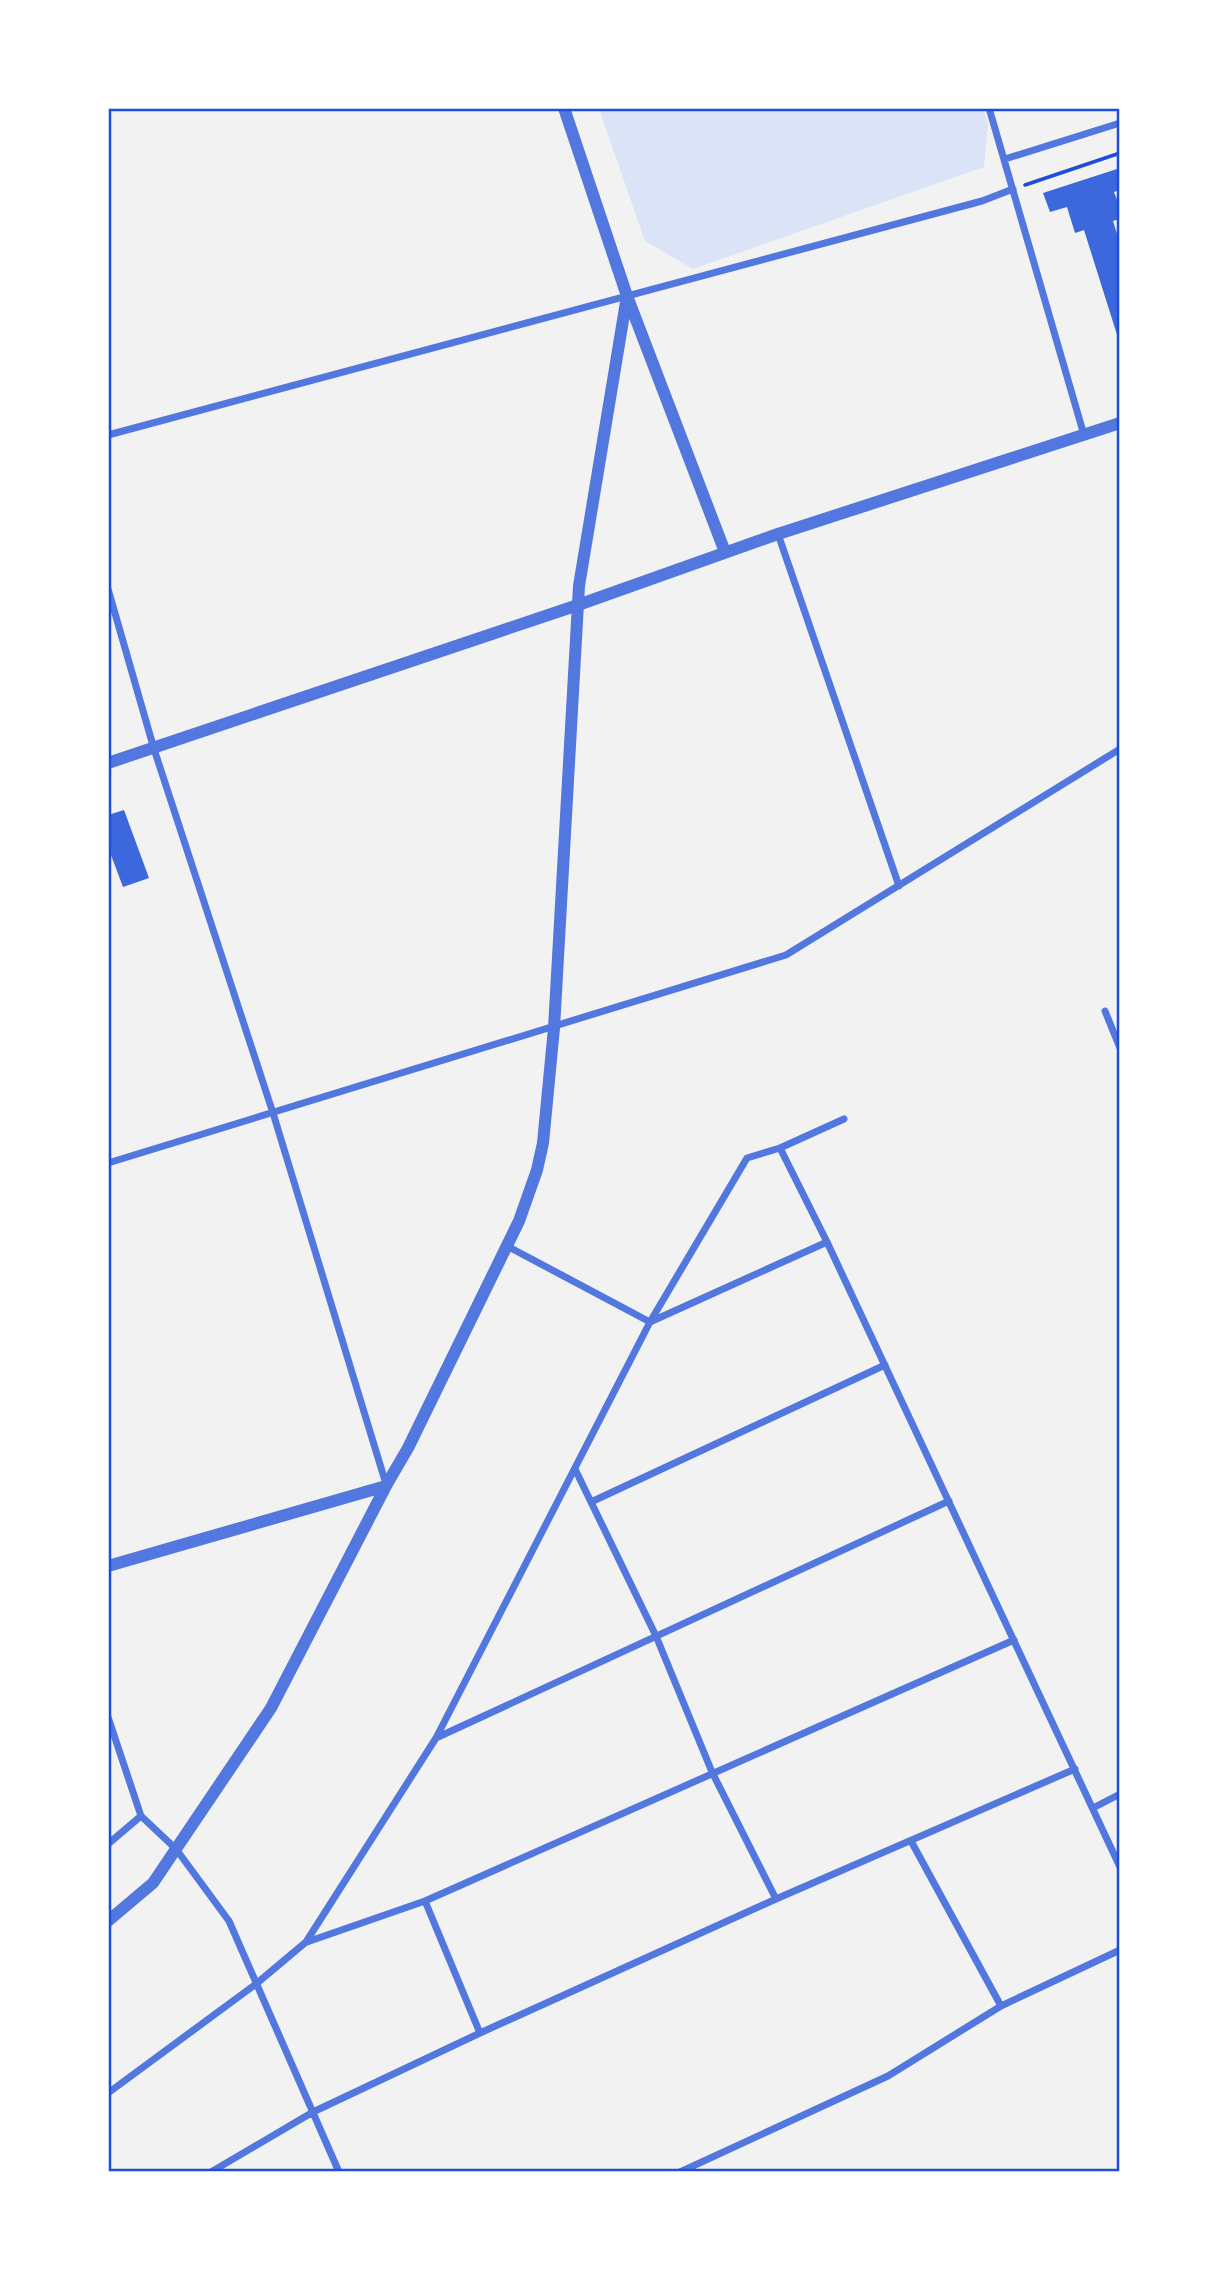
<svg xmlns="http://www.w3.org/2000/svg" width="1228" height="2280" font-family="'Open Sans',sans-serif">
	<rect width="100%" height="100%" fill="#f2f2f2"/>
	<path fill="#dbe4f7" d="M983 109 988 124 984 167 693 269 645 241 599 109Z"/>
	<path fill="#3d67dc" d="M1120 168V190L1114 192 1120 207V219L1113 221 1120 243 1119 341 1084 230 1075 233 1067 207 1050 212 1043 193Z
		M124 810 149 878 123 887 108 847V815Z"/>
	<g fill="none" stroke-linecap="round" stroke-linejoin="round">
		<path stroke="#1d4ed8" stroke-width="3.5" d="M1025 185 1120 153"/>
		<path stroke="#5277de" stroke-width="7" d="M989 108 1084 435
			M1005 159 1120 123
			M108 435 982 201 1013 189
			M778 534 899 886
			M108 589 154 749 273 1113 386 1484
			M1105 1011 1120 1048
			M780 1148 827 1242 1120 1867
			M108 1163 786 955 1120 749
			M507 1246 650 1322 827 1242
			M575 1469 656 1636 712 1772 776 1899
			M591 1502 885 1365
			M108 1717 141 1816 176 1849 229 1921 339 2172
			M436 1738 949 1501
			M1093 1808 1120 1794
			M911 1841 1001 2006
			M108 1844 141 1816
			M425 1901 480 2033
			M307 1942 425 1901 1014 1640
			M108 2093 256 1984 306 1942 436 1738 650 1322 747 1158 780 1148 844 1119
			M211 2172 313 2112 480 2033 776 1899 1075 1769
			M680 2172 888 2076 1001 2006 1120 1950"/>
		<path stroke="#5277de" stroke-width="12" d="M564 108 627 296 725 552
			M108 763 578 605 778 534 1120 423
			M108 1566 386 1486
			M108 1921 153 1883 271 1708 387 1484 408 1448 519 1221 537 1170 543 1143 554 1028 579 586 627 296"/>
	</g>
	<rect width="1228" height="2280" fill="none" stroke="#ffffff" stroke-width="220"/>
	<rect x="110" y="110" width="1008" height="2060" fill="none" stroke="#1d4ed8" stroke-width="2.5"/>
</svg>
